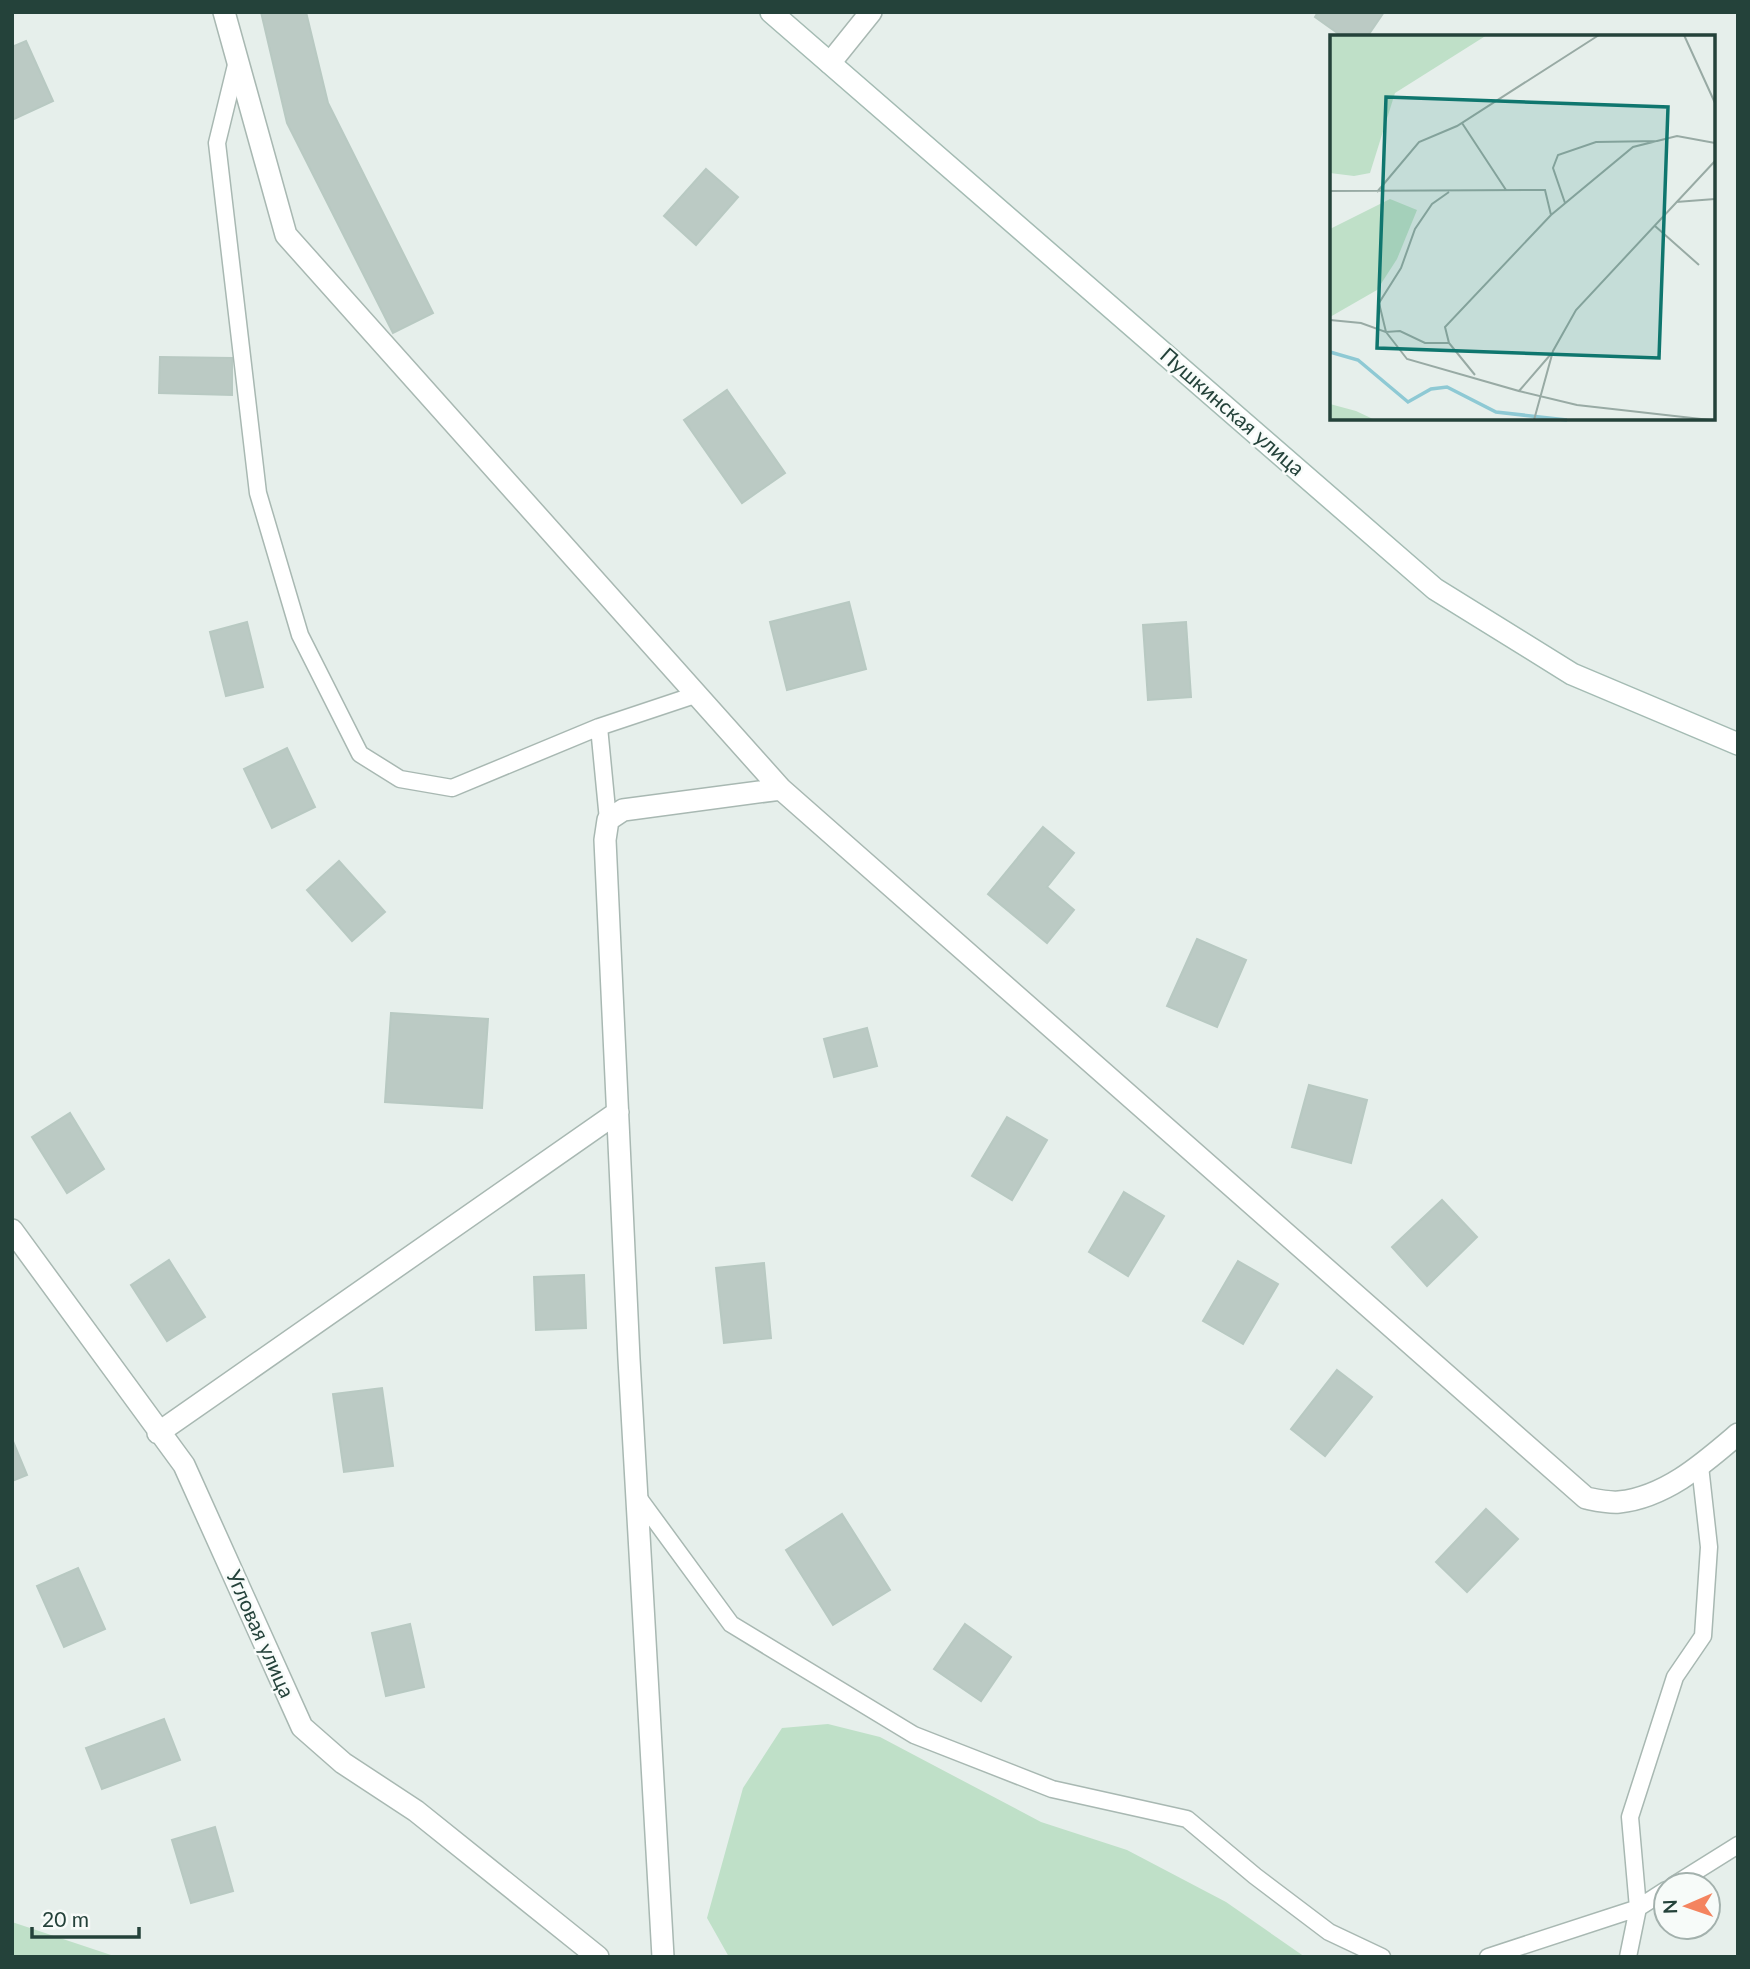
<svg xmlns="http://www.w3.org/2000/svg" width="1750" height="1969" font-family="Lato,sans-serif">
	<rect width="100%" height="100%" fill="#e6efeb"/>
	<path fill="#bfe0c8" d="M828 1724 880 1737 1041 1822 1127 1850 1226 1902 1305 1957H729L707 1918 743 1788 782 1728Z
		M12 1922 117 1957H12Z"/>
	<path fill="#bbcac4" stroke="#b8c9c2" stroke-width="2" d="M261 12H306L328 103 433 313 393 333 287 123Z
		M1318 12H1384L1367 37H1343L1315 17Z
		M26 41 53 101 12 120V47Z
		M706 169 738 197 696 245 664 216Z
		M160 357 232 358V395L159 393Z
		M727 390 785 473 742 503 684 420Z
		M849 602 866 669 787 690 770 622Z
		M247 622 263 687 226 696 210 632Z
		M1186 622 1191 697 1148 700 1143 625Z
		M287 748 315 807 272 828 244 769Z
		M1043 827 1074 853 1047 887 1074 910 1047 943 988 894Z
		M339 861 385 912 352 941 307 890Z
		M1197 939 1246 960 1217 1027 1167 1006Z
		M391 1013 488 1019 482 1108 385 1102Z
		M867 1028 877 1066 834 1077 824 1039Z
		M1309 1085 1367 1100 1351 1163 1292 1147Z
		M70 1113 104 1169 67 1193 32 1137Z
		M1007 1117 1047 1140 1012 1200 972 1176Z
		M1124 1192 1164 1216 1128 1276 1089 1252Z
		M1442 1200 1477 1237 1427 1286 1392 1247Z
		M169 1260 205 1317 167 1341 131 1285Z
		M1238 1261 1278 1284 1243 1344 1203 1321Z
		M764 1263 771 1338 724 1343 716 1268Z
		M584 1275 586 1328 536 1330 534 1277Z
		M1337 1370 1372 1397 1325 1456 1291 1429Z
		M382 1388 393 1466 344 1472 333 1394Z
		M12 1439 27 1475 12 1481Z
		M1486 1509 1518 1539 1467 1592 1436 1562Z
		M842 1514 890 1590 833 1625 786 1550Z
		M78 1568 105 1629 64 1647 37 1586Z
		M410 1624 424 1687 386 1696 372 1633Z
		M965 1624 1011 1657 981 1701 934 1669Z
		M164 1719 180 1760 102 1789 86 1748Z
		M215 1827 233 1891 191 1903 172 1840Z"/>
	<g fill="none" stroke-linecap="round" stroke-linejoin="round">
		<g stroke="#a8b8b2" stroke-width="19">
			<path id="service" d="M237 61 217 143 258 493 300 635 360 754 400 779 452 788 599 727 695 695
				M599 727 608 820
				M638 1497 731 1624 914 1735 1052 1789 1187 1819 1255 1876 1329 1932 1382 1957
				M1674 1885 1738 1845
				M1488 1957 1638 1908 1630 1817 1675 1677 1703 1636 1709 1547 1700 1466
				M1628 1957 1638 1908 1666 1890"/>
		</g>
		<g stroke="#a8b8b2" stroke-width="24">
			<path id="minor" d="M224 12 286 235 781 789 1586 1498C1596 1500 1609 1503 1619 1502 1666 1497 1704 1463 1738 1434
				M830 63 871 12
				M12 1230 184 1465 302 1727 343 1763 416 1811 598 1957
				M158 1433 618 1112
				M663 1957 629 1359 605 840 608 820 623 810 781 789"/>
		</g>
		<g stroke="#a4bbb3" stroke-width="24">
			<path id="secondary" d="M771 12 1435 589 1572 674 1738 744"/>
		</g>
		<use href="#service" stroke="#fff" stroke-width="16"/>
		<use href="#minor" stroke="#fff" stroke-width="21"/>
		<use href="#secondary" stroke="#fff" stroke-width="21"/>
	</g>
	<g text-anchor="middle" stroke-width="5" stroke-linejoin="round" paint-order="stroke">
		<g font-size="21" fill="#24423a" stroke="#f7fbf9">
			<text transform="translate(1232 412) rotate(41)" y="7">Пушкинская улица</text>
			<text transform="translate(260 1634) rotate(66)" y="7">Угловая улица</text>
		</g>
	</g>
	<g transform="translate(1330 35)">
		<rect width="385" height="385" fill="#e6efeb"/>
		<path d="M0 0H157L65 58 40 138 24 141 0 138ZM60 164 87 175 67 224 47 255 0 282V194ZM0 369 26 376 45 385H0Z" fill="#bfe0c8"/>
		<path fill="none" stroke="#8ec9d4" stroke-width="3.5" d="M0 317 28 325 78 367 101 354 117 352 166 377 237 385"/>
		<path fill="none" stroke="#98aaa4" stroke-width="2" d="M354 0 385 68M132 88 176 155M0 156 215 155 221 180M47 157 89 107 127 91 269 0M119 157 102 169 85 194 71 233 49 268 56 297 70 296 95 308H119M346 167 385 164M235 168 223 133 228 120 266 107 328 106M325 191 369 230M0 285 31 288 56 297 77 324 189 356 221 319M145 340 119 308 115 292 221 180 303 112 347 101 385 108M189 356 247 370 380 385M204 385 223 316 246 275 385 126"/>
		<path fill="#0f766e" fill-opacity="0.15" stroke="#0f766e" stroke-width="3.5" d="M56 62 338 72 329 323 47 313Z"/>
		<rect width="385" height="385" fill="none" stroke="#24423a" stroke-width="3.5"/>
	</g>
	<rect width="1750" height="1969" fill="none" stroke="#24423a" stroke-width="28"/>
	<g transform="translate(1687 1906) rotate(268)"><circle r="33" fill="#f7fbf9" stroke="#a3b1ad" stroke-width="2"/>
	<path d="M0-5L12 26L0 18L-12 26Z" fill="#f4845f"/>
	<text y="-10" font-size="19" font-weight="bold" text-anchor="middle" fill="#24423a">N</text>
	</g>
	<path d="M32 1927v10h107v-10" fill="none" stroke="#24423a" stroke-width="3.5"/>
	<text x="42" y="1927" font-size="21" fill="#24423a" stroke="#f7fbf9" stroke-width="5" paint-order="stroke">20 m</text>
</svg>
